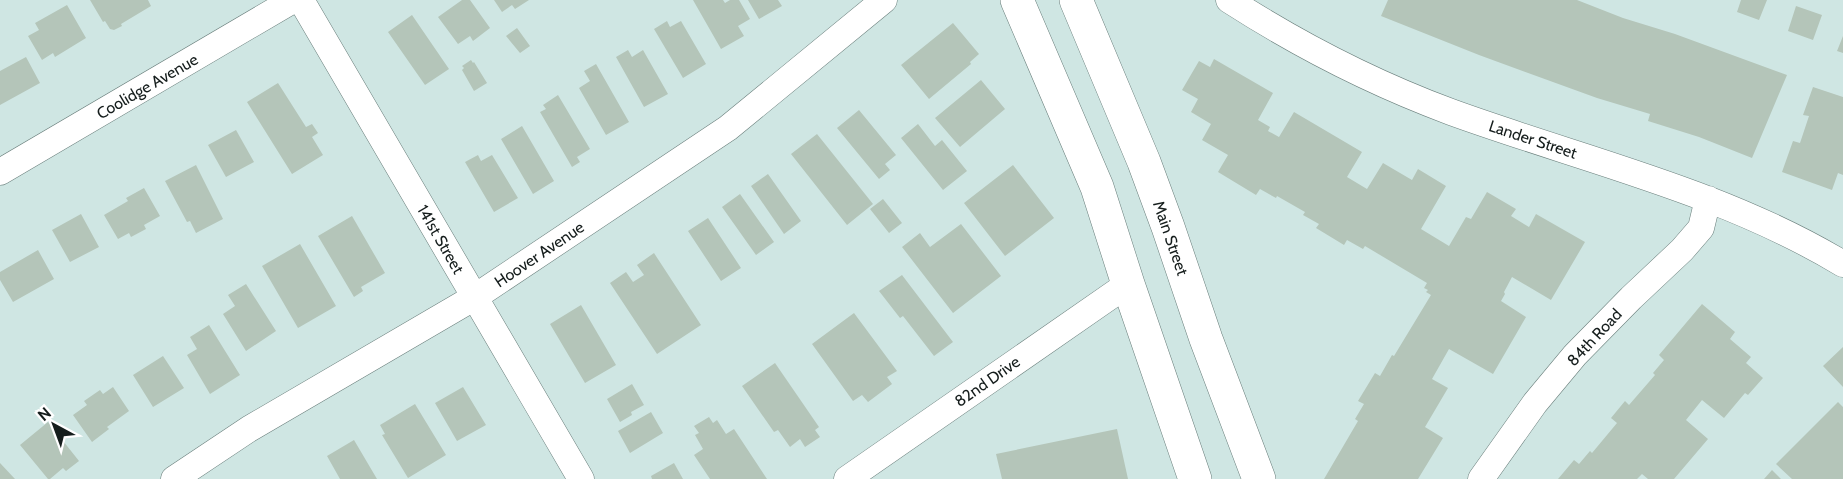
<svg xmlns="http://www.w3.org/2000/svg" width="1843" height="479" font-family="Cabin,sans-serif">
	<rect width="100%" height="100%" fill="#cfe6e3"/>
	<path fill="#b4c5b9" d="M90 0H148L151 6 121 24 122 26 114 30 110 29 105 21 103 22Z
		M462 0H470L490 28 473 41 470 36 458 44 438 17Z
		M494 0H529L515 9 512 5 502 12Z
		M693 0H723L725 3 730 0H739L750 19 738 26 744 36 721 49Z
		M748 0H778L782 6 759 19Z
		M1388 0H1577L1623 18 1675 34 1787 75 1752 158 1699 137 1648 121 1650 114 1597 98 1479 55 1381 16Z
		M1741 0H1767L1759 20 1737 12Z
		M67 5 86 38 55 57 53 53 42 60 28 36 39 30 35 23Z
		M1796 6 1822 15 1813 40 1788 31Z
		M412 15 449 69 425 85 388 32Z
		M667 21 670 27 681 21 706 64 683 78 654 29Z
		M953 23 979 54 970 62 971 64 929 99 901 65Z
		M517 28 530 46 520 53 506 36Z
		M1843 36V53L1837 51Z
		M628 50 632 57 643 50 668 94 644 107 616 57Z
		M26 57 40 83 0 105V71Z
		M1214 59 1273 93 1258 120 1270 127 1268 131 1279 137 1294 112 1362 152 1347 177 1367 189 1383 163 1412 180 1418 169 1446 186 1421 229 1449 246 1466 217 1471 219 1487 192 1516 209 1511 216 1529 227 1536 214 1585 242 1551 300 1512 277 1504 292 1505 294 1501 301 1526 317 1493 374 1449 349 1432 379 1448 388 1425 427 1443 438 1418 479H1324L1358 421 1355 419 1364 404 1358 401 1375 373 1380 376 1392 355 1394 356 1431 295 1426 292 1428 290 1424 288 1427 283 1365 246 1363 249 1347 240 1344 245 1316 228 1319 224 1303 215 1305 212 1277 196 1276 198 1260 189 1256 195 1218 172 1228 155 1202 140 1211 124 1191 112 1198 99 1182 90 1199 61 1210 67Z
		M471 60 473 63 474 62 487 83 474 91 462 70 464 68 462 66Z
		M596 64 629 122 606 135 579 88 590 81 584 71Z
		M981 80 1005 109 960 147 935 118Z
		M278 83 306 127 312 124 318 133 312 137 323 155 292 174 247 102Z
		M1813 87 1843 97V175L1838 173 1832 190 1782 172 1793 141 1800 143 1809 116 1803 115Z
		M558 95 590 149 577 157 580 162 572 167 540 112 546 109 543 105Z
		M859 110 896 155 885 164 890 170 879 179 837 128Z
		M918 124 935 146 942 140 967 171 943 190 901 138Z
		M522 126 554 181 533 194 501 139Z
		M236 130 254 162 226 177 208 145Z
		M817 134 873 204 847 225 791 154Z
		M478 155 481 161 492 155 518 198 494 212 465 162Z
		M196 165 223 219 196 233 190 221 187 222 165 181Z
		M1013 165 1054 218 1005 256 964 203Z
		M768 174 801 221 784 234 751 186Z
		M144 188 160 216 144 225 146 229 131 237 129 233 118 239 104 215 128 201 126 198Z
		M740 194 774 242 756 255 722 207Z
		M883 199 902 223 889 233 870 209Z
		M81 214 99 247 70 262 52 230Z
		M352 216 385 273 361 287 363 291 354 297 318 236Z
		M708 218 741 268 721 281 688 231Z
		M961 224 1001 276 953 313 902 247 920 233 930 247Z
		M300 244 336 306 298 328 262 266Z
		M38 250 54 279 13 302 0 280V272Z
		M654 253 701 325 657 354 610 283 626 272 633 282 644 275 637 265Z
		M902 275 953 342 934 356 903 316 900 318 879 291Z
		M246 284 276 331 246 351 223 314 235 306 228 295Z
		M1702 304 1735 332 1730 339 1751 357 1746 363 1763 378 1748 395 1745 393 1724 418 1702 400 1686 420 1708 439 1674 479H1648L1642 474 1637 479H1558L1574 460 1579 464 1590 451 1592 453 1617 423 1611 418 1625 401 1629 405 1655 375 1653 373 1664 360 1659 355Z
		M581 305 616 365 585 383 550 324Z
		M854 313 897 371 887 377 892 384 868 402 862 395 853 401 812 344Z
		M209 325 240 375 210 394 187 355 197 349 190 337Z
		M1843 347V387L1823 366Z
		M163 356 184 388 153 407 133 375Z
		M775 363 819 427 815 430 820 437 805 447 800 439 790 447 778 430 774 432 742 386Z
		M632 384 644 405 631 412 632 415 620 422 607 399Z
		M113 387 129 411 107 427 109 429 92 442 73 415 87 405 84 401 100 390 103 394Z
		M463 387 486 425 457 441 435 403Z
		M1838 402 1843 407V479H1792L1776 464Z
		M415 404 446 455 408 478 382 435 385 434 380 425Z
		M651 412 663 433 630 453 618 431Z
		M709 417 713 423 717 420 726 434 734 429 767 479H710L694 455 703 449 695 435 699 433 694 426Z
		M48 422 79 461 66 471 63 468 50 479H48L20 445Z
		M1117 429 1128 479H1002L996 454Z
		M354 440 377 479H340L327 456Z
		M0 463 15 479H0Z
		M674 463 683 479H652L651 476Z
		M1772 470 1781 479H1764Z"/>
	<g fill="none" stroke-linecap="round" stroke-linejoin="round">
		<g stroke="#6a7f7c" stroke-width="27">
			<path id="minor" d="M301 0 581 479
				M1229 0C1299 45 1373 83 1451 112 1583 160 1722 191 1843 264
				M0 172 293 0
				M174 479 249 429 475 297 728 128 884 0
				M847 479 1128 284
				M1481 479 1535 403 1575 355 1631 298 1682 250 1701 228 1708 199"/>
		</g>
		<g stroke="#6a7f7c" stroke-width="34">
			<path id="secondary" d="M1017 0 1097 187 1128 284 1195 479
				M1076 0 1144 162 1168 227 1206 339 1259 479"/>
		</g>
		<use href="#minor" stroke="#fff" stroke-width="26"/>
		<use href="#secondary" stroke="#fff" stroke-width="33"/>
	</g>
	<g text-anchor="middle" stroke-width="4.5" stroke-linejoin="round" paint-order="stroke">
		<g font-size="16" fill="#151d1c" stroke="#fff">
			<text transform="translate(147 86) rotate(-30)" y="6">Coolidge Avenue</text>
			<text transform="translate(1533 139) rotate(18)" y="6">Lander Street</text>
			<text transform="translate(1171 238) rotate(71)" y="6">Main Street</text>
			<text transform="translate(441 239) rotate(60)" y="6">141st Street</text>
			<text transform="translate(539 254) rotate(-34)" y="6">Hoover Avenue</text>
			<text transform="translate(1594 337) rotate(-47)" y="6">84th Road</text>
			<text transform="translate(987 381) rotate(-35)" y="6">82nd Drive</text>
		</g>
	</g>
	<g transform="translate(54 425) rotate(319)" stroke="#ffffff" stroke-width="4.5" paint-order="stroke">
	<path d="M0-4.5L10 22L0 15L-10 22Z" fill="#151d1c"/>
	<text y="-9" font-size="16" font-weight="bold" text-anchor="middle" fill="#151d1c">N</text>
	</g>
</svg>
